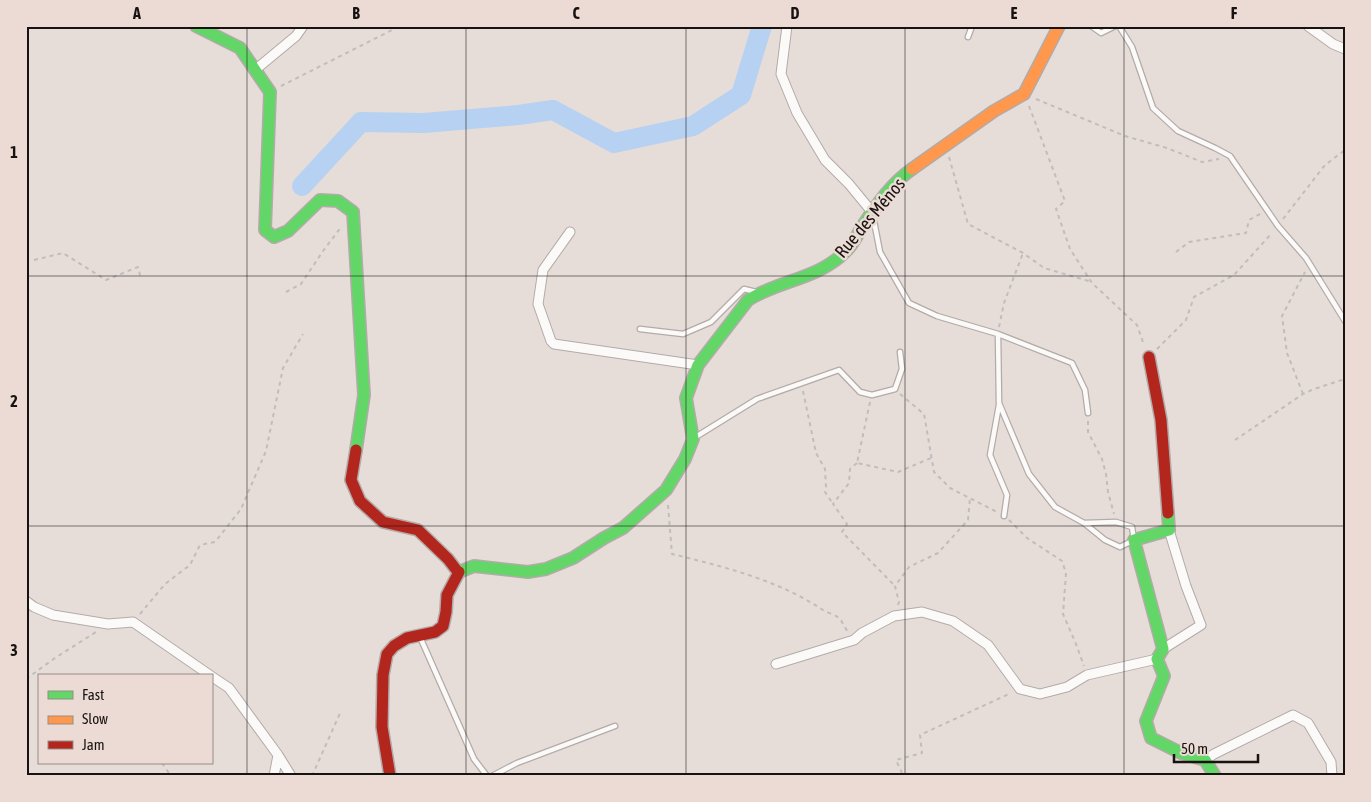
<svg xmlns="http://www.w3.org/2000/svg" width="1371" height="802" font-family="'Asap Condensed',sans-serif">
	<rect width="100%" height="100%" fill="#e6ddd9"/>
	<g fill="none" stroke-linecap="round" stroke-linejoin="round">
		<path stroke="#b6d1f1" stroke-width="20" d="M302 186 361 122 424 123 518 115 553 110 614 143 693 126 741 95 762 26"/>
		<g stroke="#b2aba8" stroke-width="7">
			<path id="lane" d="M1091 26 1101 33 1115 26
				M1119 26 1132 47 1153 108 1178 131 1215 148 1230 156 1278 226 1306 258 1345 321
				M968 37 972 26
				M873 216 880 252 909 303 937 316 998 334 1072 363 1085 390 1088 413
				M640 329 683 334 711 322 744 289 756 292
				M998 334 999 403 1029 474 1055 507 1084 523 1105 540 1120 547 1134 540 1132 527 1116 522 1084 523
				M999 405 990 455 1007 495 1004 516
				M694 438 757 399 839 370 860 392 872 395 895 389 902 369 900 352
				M420 637 474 759 487 776
				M492 776 517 763 615 726"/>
		</g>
		<g stroke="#b2aba8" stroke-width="11">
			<path id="street" d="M787 26 781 74 797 113 825 160 849 184 872 212
				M1308 26 1333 44 1345 49
				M255 70 296 36 303 26
				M570 232 543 270 538 304 551 341 554 344 698 365
				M26 601 34 607 53 615 108 624 133 622 211 676
				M1163 649 1201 625 1186 586 1169 530
				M776 664 854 640 862 633 894 616 922 612 953 621 988 645 1020 689 1040 694 1067 687 1087 675 1157 659
				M211 676 229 688 278 755 291 776
				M1205 760 1214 754 1293 715 1308 723 1331 762 1332 776
				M274 776 278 755"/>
		</g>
		<g stroke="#b2aba8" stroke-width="14">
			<path id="fast" d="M196 26 240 48 270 92 265 230 274 237 288 231 320 200 338 201 353 212 364 395 356 450
				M1168 513 1169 530 1134 540 1163 649 1157 659 1164 676 1146 721 1151 738 1181 753 1205 760 1215 776
				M459 572 474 566 528 572 546 569 573 558 604 538 623 528 666 490 685 459 693 439 686 398 698 365 748 300C779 280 820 279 847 250 854 243 858 233 864 224 877 204 892 183 912 169"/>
		</g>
		<g stroke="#b2aba8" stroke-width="14">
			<path id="slow" d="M912 169 994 111 1024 94 1059 26"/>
		</g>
		<g stroke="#b2aba8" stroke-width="14">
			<path id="jam" d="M1149 357 1161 420 1168 513
				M356 450 351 480 360 501 383 522 418 530 448 559 458 572
				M390 776 382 727 383 675 387 654 394 646 407 638 435 632 443 626 446 612 447 595 459 572"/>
		</g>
		<path stroke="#c0bdbc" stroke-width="2" stroke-dasharray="4 4" stroke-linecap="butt" d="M281 86 400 26
			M1036 99 1125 136 1167 148 1202 162 1219 159
			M1029 106 1065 201 1056 209 1070 249 1092 283 1137 325 1144 345
			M949 157 968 224 1023 253 1044 268 1092 282
			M1283 219 1325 165 1345 150
			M1176 252 1189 242 1246 233 1249 220 1260 214
			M34 260 63 253 106 280 138 267 141 279
			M286 292 301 284 323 251 342 226
			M999 327 1004 303 1023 253
			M1157 349 1186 320 1194 297 1234 275 1272 233
			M803 391 816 453 825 469 826 487 825 492 833 504
			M900 394 924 414 934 472 950 488 997 512
			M1303 394 1287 353 1282 316 1305 272
			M870 402 857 463 898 472 931 458
			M1088 421V432L1102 459 1106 474 1108 492 1114 514
			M1235 440 1303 394 1314 389 1345 379
			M857 463 850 469 849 483 833 504 847 524 842 532 895 586
			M668 505 672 554C725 567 778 580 823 610 828 613 836 615 840 619 843 623 845 628 848 632
			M1009 520 1027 538 1062 561 1066 573 1063 614 1076 644 1084 666
			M898 605 899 602 895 586 909 567 938 553 968 520 970 498
			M140 614 165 584 190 565 200 545 215 542 241 509 266 451 283 368 303 334
			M26 679 55 658 96 632
			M162 763 171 776
			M312 776 341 711
			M918 776 902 773 896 760 922 753 920 735 1011 693"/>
		<use href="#lane" stroke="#fbfaf9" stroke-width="4.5"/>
		<use href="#street" stroke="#fbfaf9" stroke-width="9"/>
		<use href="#fast" stroke="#63d668" stroke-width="11"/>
		<use href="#slow" stroke="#ff974d" stroke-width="11"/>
		<use href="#jam" stroke="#b3261e" stroke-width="11"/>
	</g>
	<path fill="none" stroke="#181311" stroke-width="1" stroke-opacity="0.55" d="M247 26V776M466 26V776M686 26V776M905 26V776M1124 26V776M26 276H1345M26 526H1345"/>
	<g text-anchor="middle" stroke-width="5" stroke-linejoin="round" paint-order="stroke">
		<g font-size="18" fill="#181311" stroke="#ebdbd4">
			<text transform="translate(870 218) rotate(-50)" y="6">Rue des Ménos</text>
		</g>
	</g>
	<rect width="1371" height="802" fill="none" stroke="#ebdbd4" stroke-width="55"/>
	<rect x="38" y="674" width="175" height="90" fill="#ebdbd4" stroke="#978b86"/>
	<rect x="48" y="691" width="25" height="8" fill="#63d668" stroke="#978b86"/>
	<text x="82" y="700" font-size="15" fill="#181311">Fast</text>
	<rect x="48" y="716" width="25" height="8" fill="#ff974d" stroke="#978b86"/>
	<text x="82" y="724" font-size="15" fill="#181311">Slow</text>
	<rect x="48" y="741" width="25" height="8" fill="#b3261e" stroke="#978b86"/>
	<text x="82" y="750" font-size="15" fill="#181311">Jam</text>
	<path d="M1174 754v8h84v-8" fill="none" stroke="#181311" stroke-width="2.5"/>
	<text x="1181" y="754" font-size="15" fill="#181311" stroke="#ebdbd4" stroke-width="4" paint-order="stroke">50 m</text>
	<rect x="28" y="28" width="1316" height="746" fill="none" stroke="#181311" stroke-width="2"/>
	<g font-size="16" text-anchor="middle" font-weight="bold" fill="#181311">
		<text x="137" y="19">A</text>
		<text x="356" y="19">B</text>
		<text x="576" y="19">C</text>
		<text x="795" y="19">D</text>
		<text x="1014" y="19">E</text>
		<text x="1234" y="19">F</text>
		<text x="14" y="158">1</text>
		<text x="14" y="407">2</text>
		<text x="14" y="656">3</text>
	</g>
</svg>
